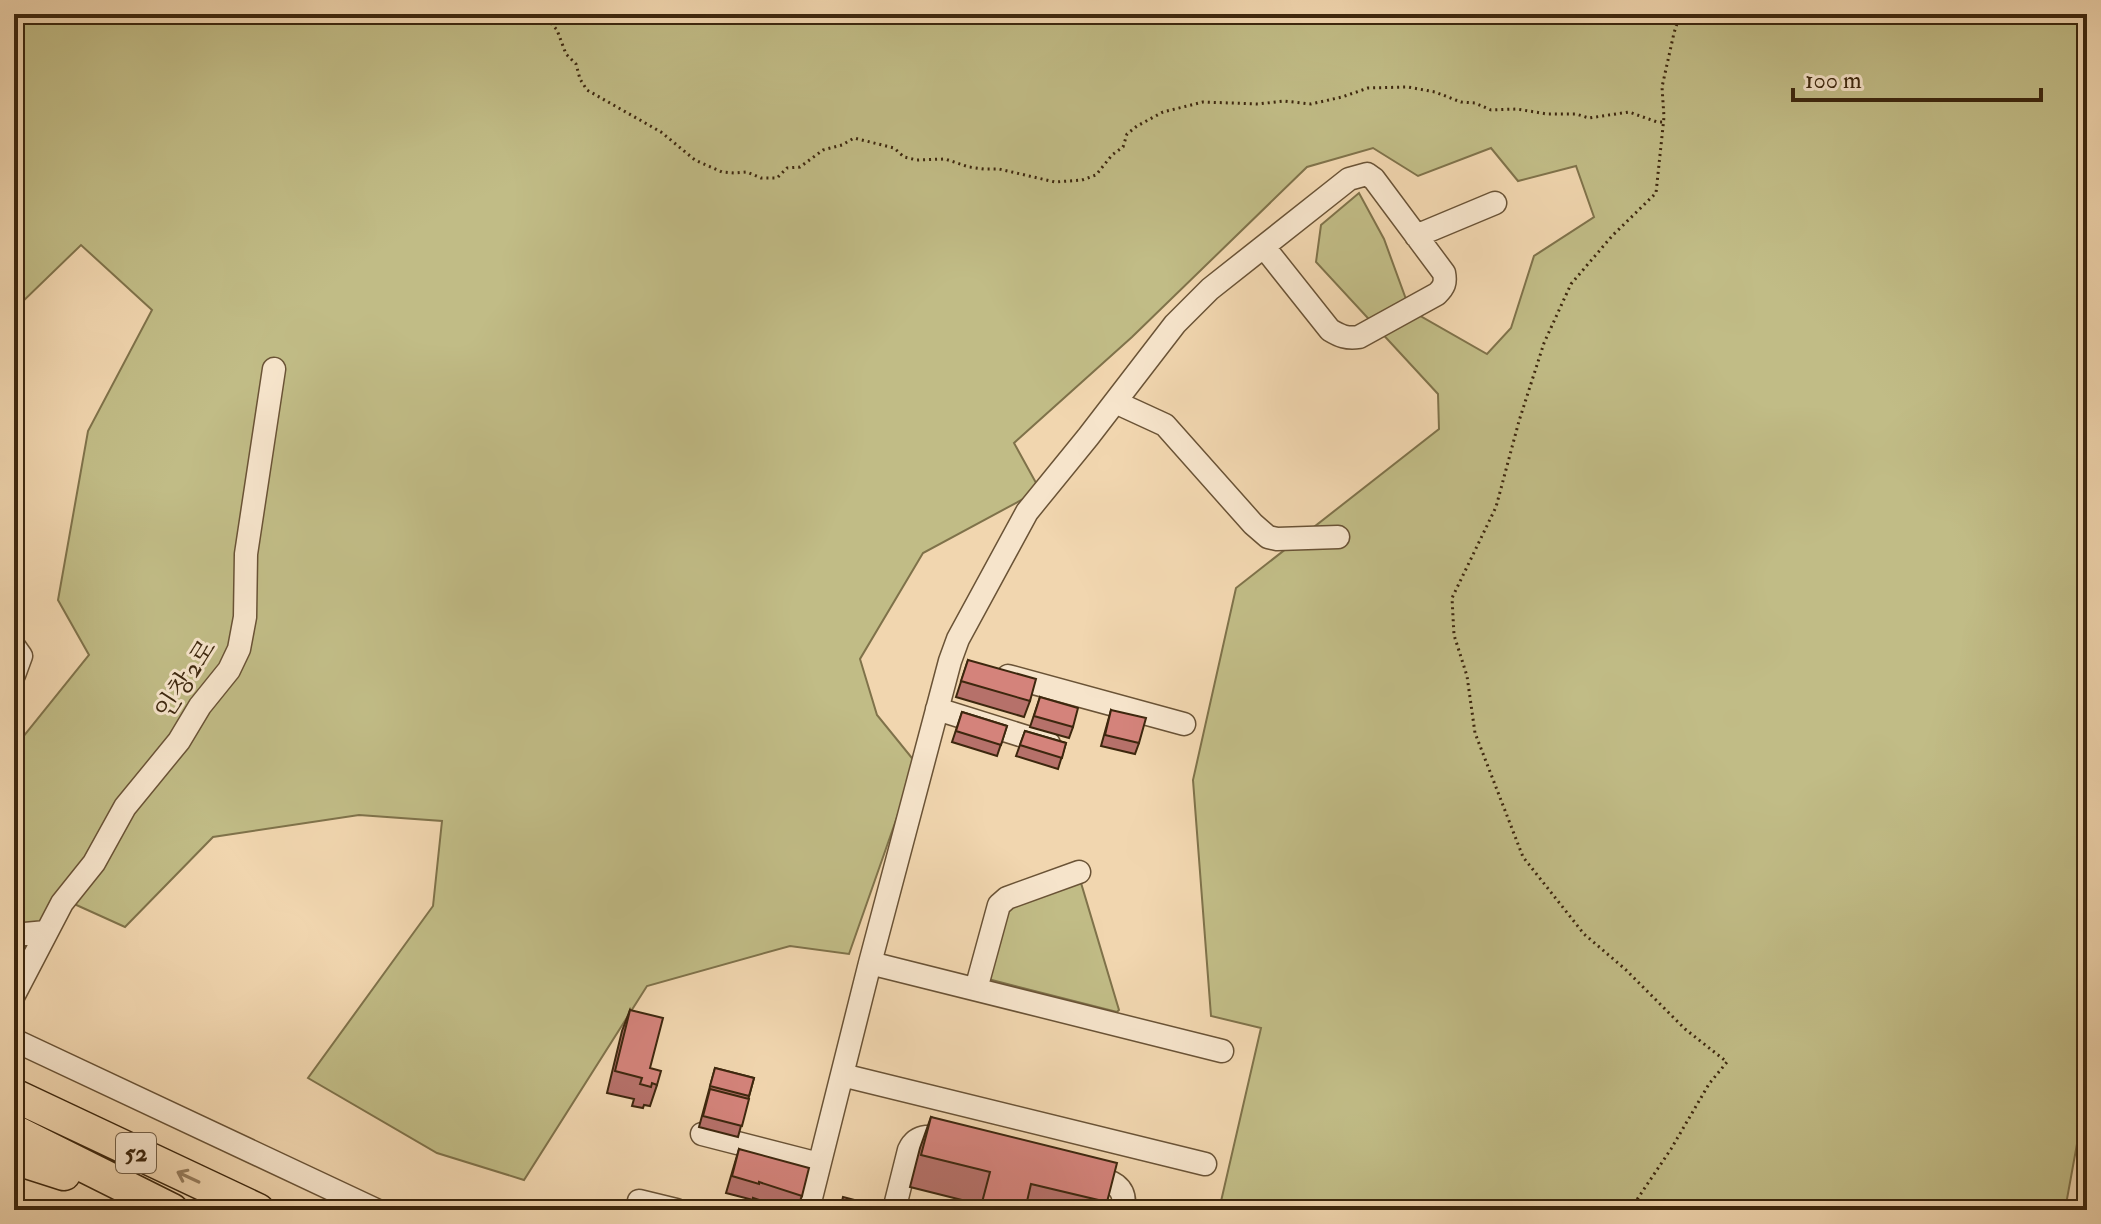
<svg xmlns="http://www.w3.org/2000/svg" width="2101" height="1224" font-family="'IM FELL Double Pica','Noto Serif KR',serif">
	<rect width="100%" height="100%" fill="#f1d6af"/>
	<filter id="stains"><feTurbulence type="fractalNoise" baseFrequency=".0025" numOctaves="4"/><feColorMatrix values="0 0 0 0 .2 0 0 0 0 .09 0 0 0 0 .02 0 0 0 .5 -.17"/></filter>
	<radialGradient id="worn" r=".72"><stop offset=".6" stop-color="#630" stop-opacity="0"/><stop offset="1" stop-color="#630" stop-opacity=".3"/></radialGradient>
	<path fill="#c1bc86" stroke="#7f724a" stroke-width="2" d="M14 14H2087V1089L2065 1210H1219L1261 1028 1211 1016 1193 780 1236 588 1439 429 1438 394 1316 262 1321 225 1359 193 1384 239 1410 310 1487 354 1511 328 1534 256 1594 217 1576 166 1518 181 1491 148 1418 176 1373 148 1307 167 1132 337 1014 443 1040 490 923 553 860 659 877 715 916 763 849 954 790 946 647 986 524 1180 437 1153 308 1078 433 906 442 821 359 815 213 837 125 927 72 903 14 961V748L89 655 58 600 88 431 152 310 81 245 14 310Z
		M1078 881 1081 883 1119 1010 1117 1012 988 979 1000 911Z"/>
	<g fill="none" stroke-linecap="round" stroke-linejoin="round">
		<g stroke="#6a5336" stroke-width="25">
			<path id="minor" d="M1416 236 1495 203
				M1115 402 1165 425 1253 524 1268 537 1277 539 1338 537
				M14 646 21 656 14 675
				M1008 676 1184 724
				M937 709 1049 744
				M14 935 46 932
				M870 963 1222 1051
				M976 989 999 905 1007 898 1079 872
				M14 995 62 903 94 863 125 807 179 741 200 706 229 670 239 649 245 617 246 554 274 369
				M14 1040 376 1210
				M842 1075 1205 1164
				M702 1134 819 1164
				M1084 1173C1104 1179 1129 1182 1123 1210
				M639 1201 676 1210
				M808 1210 870 963 950 661 958 639 1027 512 1088 437 1175 324 1210 289 1349 179 1367 174 1374 179 1444 273C1446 283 1444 287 1437 294L1359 337C1347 339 1340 336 1330 330L1264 247
				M894 1210 909 1150C918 1131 936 1137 954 1141"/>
		</g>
		<g stroke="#3d270e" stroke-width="35">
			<path id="highway" d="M14 1095 258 1210
				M14 1131 172 1210
				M14 1158 64 1174"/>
		</g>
		<path stroke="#3d270e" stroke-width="3" stroke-dasharray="2 4" stroke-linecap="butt" d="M543 14 557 30 566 54 576 64 580 79 587 90 661 132 695 160 722 172 734 173 747 172 761 178H777L787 168 800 167 823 150 842 145 854 138 894 148 904 157 917 160 945 159 969 167 984 169H999L1055 182 1082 180 1096 175 1112 155 1123 147 1127 134 1137 126 1163 112 1203 102 1258 104 1284 101 1311 104 1342 97 1368 88 1408 87 1435 92 1461 102 1475 103 1491 110 1517 109 1547 114H1576L1589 118 1629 112 1657 122H1664
			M1632 1210 1636 1201 1671 1149 1709 1084 1727 1062 1685 1029 1625 969 1584 934 1523 857 1475 733 1467 676 1454 635 1452 598 1496 507 1519 421 1544 343 1571 284 1612 236 1656 193 1664 117 1662 87 1674 33 1680 14"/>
		<use href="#minor" stroke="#f6e4cb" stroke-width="22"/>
		<use href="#highway" stroke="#f1d6af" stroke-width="32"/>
	</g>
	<path fill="#b6716a" stroke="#3d270e" stroke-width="2" d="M968 660 1030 701 1024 717 956 697Z
		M1040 697 1073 727 1069 738 1030 727Z
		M1111 710 1139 743 1135 754 1101 746Z
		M962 712 1007 726 997 756 952 742Z
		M1025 731 1066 743 1058 769 1016 756Z
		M630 1010 650 1068 657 1085 650 1106 644 1105 643 1108 632 1106 634 1099 607 1093 622 1031Z
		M715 1068 754 1078 738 1137 699 1127Z
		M931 1117 1107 1202 1104 1210H977L978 1204 910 1187 920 1148Z
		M739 1149 802 1196 796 1210H790L753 1198V1200L726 1193Z"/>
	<path fill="#d4837b" stroke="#3d270e" stroke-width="2" d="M968 660 1036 679 1030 701 961 681Z
		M1040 697 1078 708 1073 727 1034 716Z
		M1111 710 1146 718 1139 743 1105 735Z
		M962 712 1007 726 1001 745 956 731Z
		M1025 731 1066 743 1062 758 1020 745Z
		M630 1010 663 1018 650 1068 661 1071 657 1085 652 1083 651 1087 640 1084 642 1078 615 1071Z
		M715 1068 754 1078 749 1096 710 1086Z
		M710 1089 749 1099 742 1126 703 1116Z
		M931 1117 1117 1163 1107 1202 1031 1184 1025 1210H980L990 1172 921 1155Z
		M739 1149 809 1168 802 1196 759 1182V1184L732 1176Z
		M843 1197 881 1207 880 1210H840Z"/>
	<defs><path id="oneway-shaft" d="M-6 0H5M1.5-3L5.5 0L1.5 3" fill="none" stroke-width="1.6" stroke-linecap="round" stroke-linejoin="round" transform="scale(2)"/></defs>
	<use stroke="#977e5e" href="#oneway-shaft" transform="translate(188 1177) rotate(-155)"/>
	<g text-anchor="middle" stroke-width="6" stroke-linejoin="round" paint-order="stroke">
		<rect fill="#f6e4cb" stroke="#746047" stroke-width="2" x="116" y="1133" width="40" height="40" rx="6"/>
		<g font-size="24" font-weight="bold" fill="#3d270e">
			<text x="136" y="1161">52</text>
		</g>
		<g font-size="26" fill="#3d270e" stroke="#f6e4cb">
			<text transform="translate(185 679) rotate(-57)" y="9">인창2로</text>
		</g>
	</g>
	<rect width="2101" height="1224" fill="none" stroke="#f1d6af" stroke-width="48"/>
	<rect x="16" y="16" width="2069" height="1192" fill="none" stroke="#3d270e" stroke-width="4"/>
	<rect x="24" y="24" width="2053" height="1176" fill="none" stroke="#3d270e" stroke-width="2"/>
	<path d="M1793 88v12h248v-12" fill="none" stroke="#3d270e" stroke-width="4"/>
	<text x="1805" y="88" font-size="24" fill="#3d270e" stroke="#f6e4cb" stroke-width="6" paint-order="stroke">100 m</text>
	<rect width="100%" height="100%" filter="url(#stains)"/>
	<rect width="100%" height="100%" fill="url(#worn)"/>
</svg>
